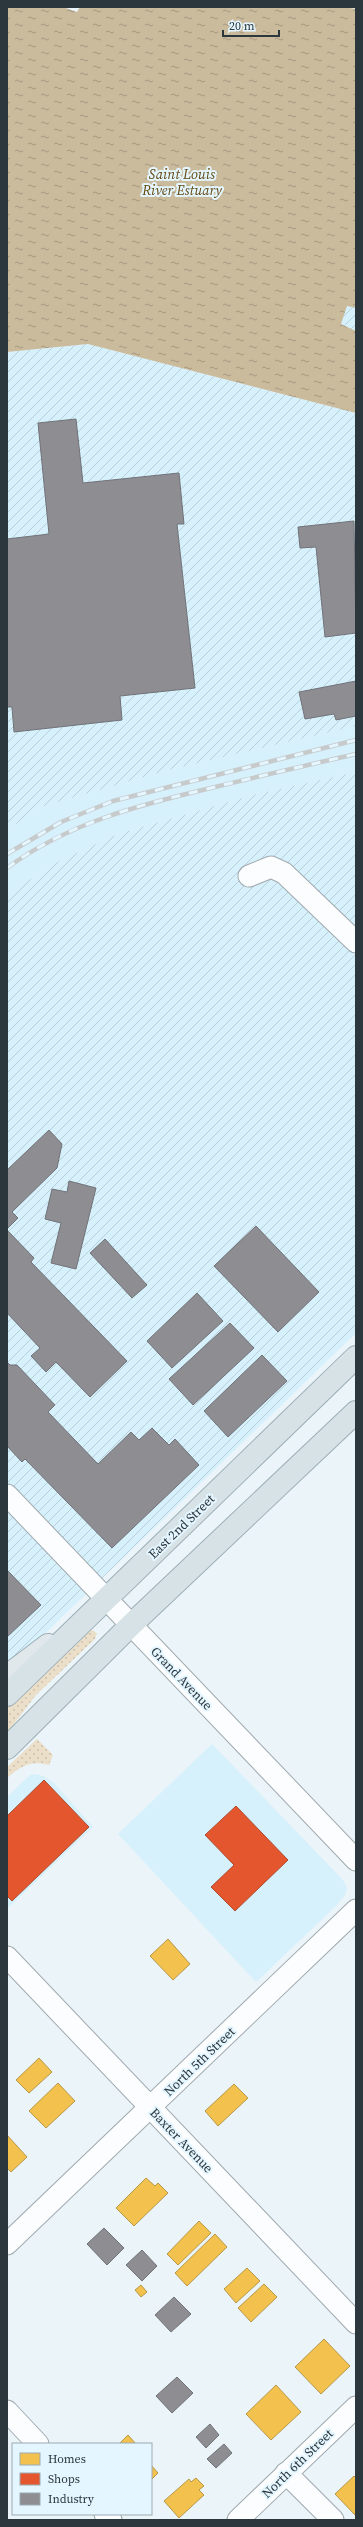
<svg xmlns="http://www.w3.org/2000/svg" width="363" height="2527" font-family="'Source Serif 4',serif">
	<defs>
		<pattern id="industrial-furrows" width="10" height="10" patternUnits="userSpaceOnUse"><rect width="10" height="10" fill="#d6f0fc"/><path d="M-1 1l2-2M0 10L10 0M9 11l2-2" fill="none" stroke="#b8ced9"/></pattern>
		<pattern id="grass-dots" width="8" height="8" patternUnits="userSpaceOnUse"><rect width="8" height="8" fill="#ebdfc9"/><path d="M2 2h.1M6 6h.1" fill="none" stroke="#cac0ae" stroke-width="1.8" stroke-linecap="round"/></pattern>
		<pattern id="water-ripples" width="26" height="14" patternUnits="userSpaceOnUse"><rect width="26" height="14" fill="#cbbb9d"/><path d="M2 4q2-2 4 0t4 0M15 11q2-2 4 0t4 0" fill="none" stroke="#a59981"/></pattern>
	</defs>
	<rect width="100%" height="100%" fill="#eaf4f9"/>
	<path fill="#d6f0fc" d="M356 726V772L253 795 118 834 55 863 7 895V830L41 807 168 770Z
		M212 1744 343 1880 347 1888 345 1895 336 1906 256 1982 118 1834Z
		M35 1774 43 1776 53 1782 93 1827 7 1909V1797L30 1775Z"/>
	<path fill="url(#industrial-furrows)" d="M347 306 356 308V331L341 324Z
		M88 344 356 413V726L168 770 41 807 7 830V352Z
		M356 772V1333L7 1670V895L55 863 118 834 253 795Z"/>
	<path fill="url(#grass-dots)" d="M92 1630 97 1633 95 1639 36 1695 7 1733V1708L85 1633Z
		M37 1739 53 1755 49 1765C31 1760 21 1766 7 1778V1767Z"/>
	<path fill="url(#water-ripples)" d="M7 7H63L77 12 80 7H344L356 9V308L347 306 341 324 356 331V413L88 344 7 352Z"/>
	<path fill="#f2c14e" stroke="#b79849" d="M168 1939 190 1964 173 1980 150 1956Z
		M39 2058 52 2072 29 2093 16 2080Z
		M58 2083 75 2101 46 2128 29 2111Z
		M234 2084 248 2098 218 2126 205 2111Z
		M7 2135 27 2157 11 2172 7 2168Z
		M146 2178 155 2186 158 2183 168 2193 134 2226 116 2208Z
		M199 2221 211 2233 178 2265 167 2254Z
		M215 2234 227 2247 187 2286 175 2273Z
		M247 2268 260 2281 236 2303 224 2289Z
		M264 2284 277 2297 251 2322 238 2308Z
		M141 2285 147 2292 141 2297 135 2290Z
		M324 2339 350 2366 321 2394 295 2367Z
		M276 2385 301 2412 271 2440 246 2414Z
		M128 2435 136 2444H119Z
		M151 2465 158 2473 151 2480Z
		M354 2476 356 2478V2516L335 2494Z
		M196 2478 204 2486 199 2490 204 2495 179 2518 164 2501 189 2479 191 2482Z"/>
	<path fill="#e4572e" stroke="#ad4d32" d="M44 1780 89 1827 12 1901 7 1896V1816Z
		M236 1806 288 1860 235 1911 211 1887 234 1865 205 1835Z"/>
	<path fill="#8d8d92" stroke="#707378" d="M76 419 83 483 179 473 184 524H177L195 688 120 696 122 720 14 732 12 707H7V539L49 534 38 423Z
		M354 521 356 633 325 637 316 547 300 548 298 527Z
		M356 681V716L336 720 334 714 305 719 299 692Z
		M49 1130 62 1144 57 1168 12 1212 18 1218 7 1229V1170Z
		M69 1181 96 1188 76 1269 51 1263 61 1223 45 1219 52 1189 67 1192Z
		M256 1226 319 1292 278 1332 214 1266Z
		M7 1230 34 1258 31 1262 127 1361 90 1397 56 1362 46 1372 31 1356 40 1348 7 1313Z
		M105 1239 147 1285 132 1298 90 1253Z
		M197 1293 223 1321 172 1368 147 1341Z
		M230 1323 254 1348 193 1405 169 1379Z
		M262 1355 287 1381 228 1437 204 1411Z
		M7 1362 10 1365H17L55 1405 48 1412 98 1464 131 1432 139 1440 152 1428 169 1445 175 1439 199 1465 112 1548 25 1459 22 1462 7 1446Z
		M7 1570 41 1605 7 1637Z
		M104 2228 124 2248 107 2265 87 2244Z
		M142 2250 157 2266 142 2281 126 2265Z
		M174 2297 191 2314 171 2332 155 2315Z
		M177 2377 193 2393 172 2413 156 2396Z
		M210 2424 219 2435 206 2448 196 2437Z
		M224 2444 232 2453 216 2468 207 2459Z"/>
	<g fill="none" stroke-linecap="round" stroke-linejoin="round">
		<g stroke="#a0aaaf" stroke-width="23">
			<path id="minor" d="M249 876 271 867 284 873 356 942
				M7 1495 356 1860
				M7 1957 356 2323
				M7 2244 356 1910
				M7 2411 38 2444
				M286 2473 333 2520
				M105 2514 111 2520
				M238 2520 356 2407"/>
		</g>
		<g stroke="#9eafb6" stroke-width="24">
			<path id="primary" d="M7 1676 48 1645"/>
		</g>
		<g stroke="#9eafb6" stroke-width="24">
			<path id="trunk" d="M7 1695 356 1357
				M7 1748 131 1625 356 1412"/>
		</g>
		<use href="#minor" stroke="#fcfdfe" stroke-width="21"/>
		<use href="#primary" stroke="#e0e8ec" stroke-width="22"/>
		<use href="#trunk" stroke="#d7e2e6" stroke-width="22"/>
		<g stroke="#c7cacb" stroke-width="4.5">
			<path id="rail" d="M7 854 61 822 113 801 356 740
				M7 868C68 823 139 805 211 788 260 776 308 765 356 754"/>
		</g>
		<use href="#rail" stroke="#e4f6ff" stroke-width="3" stroke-dasharray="9" stroke-linecap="butt"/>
	</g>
	<g text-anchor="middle" stroke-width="4" stroke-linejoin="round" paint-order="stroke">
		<g font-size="13" fill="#2c373d" stroke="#e4f6ff">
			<text transform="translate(181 1526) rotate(-44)" y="5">East 2nd Street</text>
			<text transform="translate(182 1678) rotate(46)" y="5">Grand Avenue</text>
			<text transform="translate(199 2061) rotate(-44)" y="5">North 5th Street</text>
			<text transform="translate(182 2140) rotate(46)" y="5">Baxter Avenue</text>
			<text transform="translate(297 2463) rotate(-44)" y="5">North 6th Street</text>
		</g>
		<g font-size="14" font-style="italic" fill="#654811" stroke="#e4f6ff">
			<text x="182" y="179">Saint Louis<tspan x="182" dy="16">River Estuary</tspan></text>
		</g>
	</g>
	<rect width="363" height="2527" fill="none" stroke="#2c373d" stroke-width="16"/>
	<rect x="12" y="2443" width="140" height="72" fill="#e4f6ff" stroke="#9aaab1"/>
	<rect x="20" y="2453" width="20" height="12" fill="#f2c14e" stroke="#9aaab1"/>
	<text x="48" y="2463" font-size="12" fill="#2c373d">Homes</text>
	<rect x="20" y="2473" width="20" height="12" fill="#e4572e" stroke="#9aaab1"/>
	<text x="48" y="2483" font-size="12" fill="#2c373d">Shops</text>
	<rect x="20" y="2493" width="20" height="12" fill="#8d8d92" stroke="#9aaab1"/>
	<text x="48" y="2503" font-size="12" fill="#2c373d">Industry</text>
	<path d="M223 30v6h56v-6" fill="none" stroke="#2c373d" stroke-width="2"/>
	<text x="229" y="30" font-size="12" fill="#2c373d" stroke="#e4f6ff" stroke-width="3" paint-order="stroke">20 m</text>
</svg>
